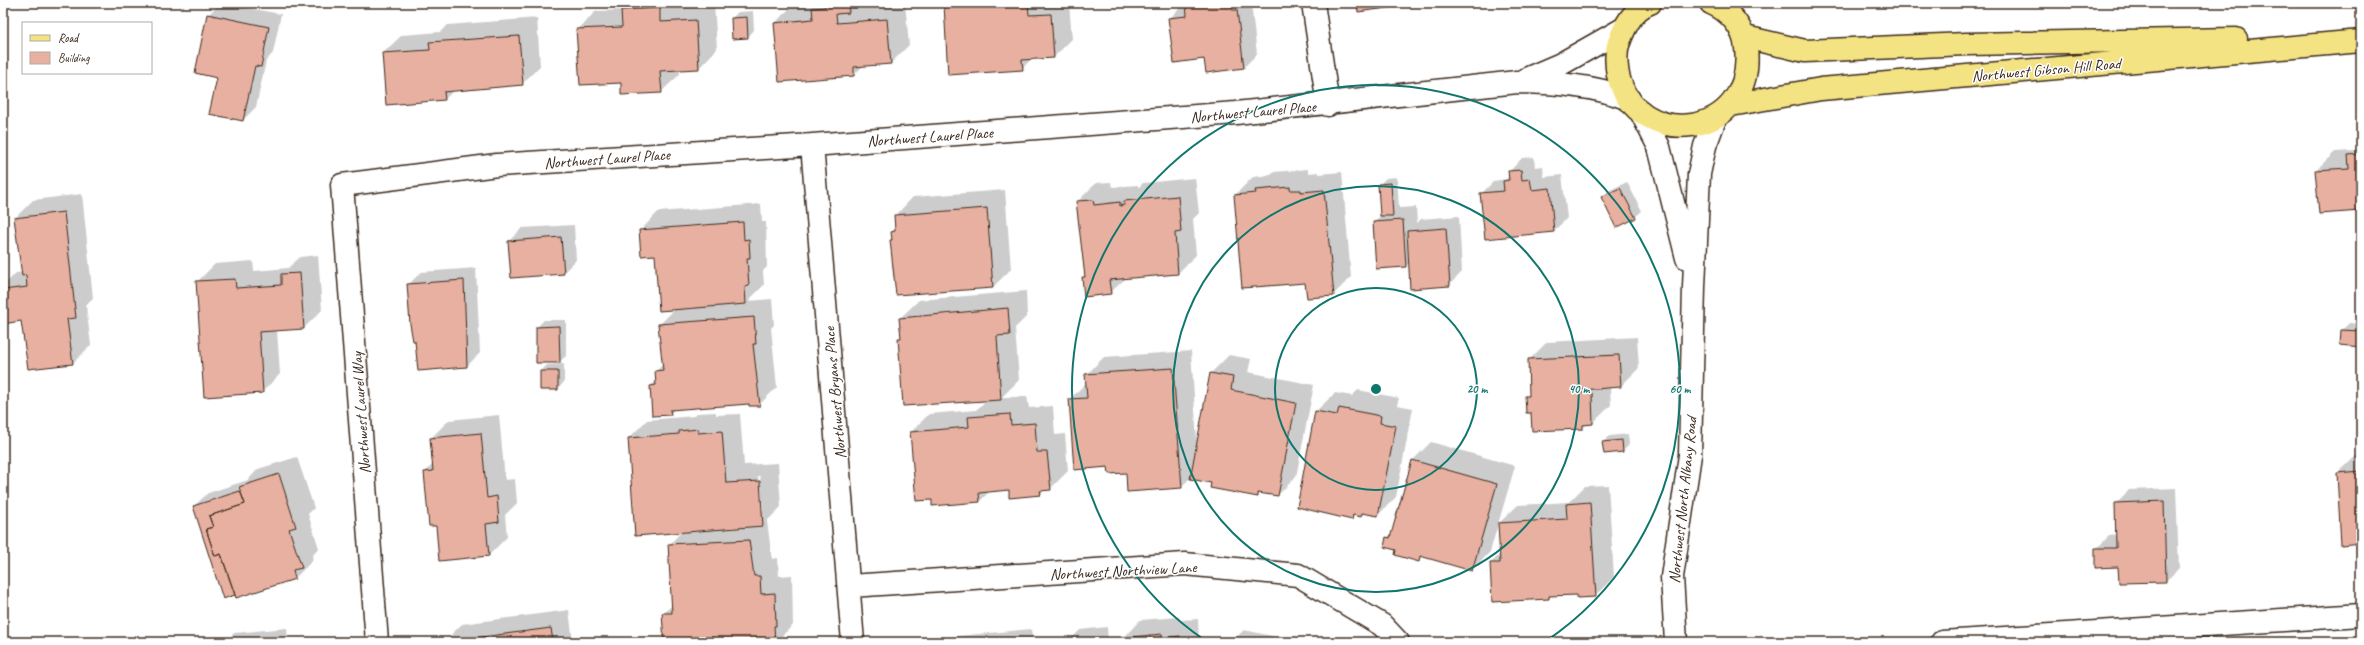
<svg xmlns="http://www.w3.org/2000/svg" width="2364" height="645" font-family="Caveat,sans-serif">
	<rect width="100%" height="100%" fill="#fff"/>
	<filter id="ink" filterUnits="userSpaceOnUse"><feTurbulence type="fractalNoise" baseFrequency=".025" numOctaves="2"/><feDisplacementMap in="SourceGraphic" scale="8" xChannelSelector="R" yChannelSelector="G"/><feConvolveMatrix kernelMatrix="1 2 1 2 8 2 1 2 1" color-interpolation-filters="sRGB"/></filter>
	<g filter="url(#ink)">
		<path fill="#0003" fill-rule="evenodd" d="M220 3 281 14 273 53 266 61 256 107 243 120 218 77 208 15Z
			M630 3H714L717 49 699 68 679 69 680 74 661 92 622 81 577 30 596 11 623 10Z
			M817 3H857L855 6 905 3 909 45 891 63 864 65 854 75 775 23 793 5Z
			M947 3H1069L1072 39 1054 57 1032 58 1022 69 945 6Z
			M1187 3H1251L1257 54 1244 67 1205 58 1169 19 1182 6 1187 5Z
			M753 11 754 30 748 37 732 18 738 12Z
			M537 18 540 66 522 84 454 90 444 100 383 53 402 35 440 32 448 25Z
			M2361 144V210L2316 170 2335 152 2354 151Z
			M1534 157 1535 167 1543 166 1544 177 1562 175 1567 218 1554 231 1481 194 1494 181 1506 179 1509 176V172L1522 158Z
			M1308 169V173L1319 172V174L1342 172 1351 277 1333 295 1306 282 1235 195 1253 177 1271 175 1274 172Z
			M1397 177 1399 208 1416 207 1417 223 1421 219 1459 216 1462 272 1449 285 1410 262 1406 266 1377 268 1374 222 1381 215 1379 185 1386 178Z
			M1195 178 1199 213 1193 219 1196 255 1178 273 1126 278 1110 293 1083 277 1086 275 1078 201 1096 183 1111 182 1112 187 1138 185V188L1143 183Z
			M1627 182 1642 211 1635 217 1602 198 1608 191Z
			M1005 190 1011 269 993 287 893 277 891 240 893 238 892 232 896 228 895 216 913 197Z
			M82 194 93 298 86 306 91 345 73 363 22 320 3 323V286L16 273 22 272 15 218 33 200Z
			M761 204 762 222H766L767 267 763 271 764 285 748 301 772 299 774 325 771 328 777 387 759 405 750 403 675 409 670 414 651 386 657 380 656 371 663 364 659 325 675 309 656 254 640 231 658 212Z
			M574 225 576 260 563 273 509 241 522 228Z
			M318 255 322 310 304 328 277 330 280 374 262 392 197 282 215 264 253 261 254 271 288 268 300 257Z
			M476 268 480 353 467 366 408 285 421 272Z
			M1026 291 1027 316 1015 328 1019 380 1001 398 1027 396 1029 408 1053 406 1055 435 1065 434 1068 471 1050 489H1045L1040 494 1010 489 990 491 980 501 933 505 911 432 929 414 976 410 987 400 899 339 902 337 900 318 919 300Z
			M544 320H566V356L559 362 537 327Z
			M2349 323 2361 324V346L2341 345 2342 330Z
			M1637 337 1639 368 1621 386 1610 387 1611 405 1593 423 1587 424 1582 428 1532 412 1526 397 1530 393 1529 360 1547 342Z
			M1191 351 1197 441 1211 373 1229 355 1251 359 1248 372 1314 385 1296 477 1278 495 1261 492 1258 496 1190 478 1181 487 1109 466 1070 399 1087 382 1086 375 1104 357Z
			M564 364V382L558 389 541 371 547 365Z
			M1358 390 1399 398 1397 405 1413 408 1396 497 1378 515 1364 513 1361 516 1355 515 1351 519 1316 512V411L1335 393 1352 396Z
			M716 412V415L740 414 744 465 778 463 781 507 767 521 772 559 778 558 779 576 792 575 793 625 776 642H788H665L663 614 673 604 669 545 682 531 629 438 647 420 694 416 698 413ZM758 476H760L763 510H761Z
			M499 415 505 480 515 479 517 503 505 515 507 537 489 555 425 472 433 464 431 438 449 420Z
			M1628 434 1629 444 1623 451 1603 442 1610 436Z
			M1431 442 1515 466 1490 552 1472 570 1423 556 1418 560 1397 549 1387 538 1393 532 1413 460Z
			M2361 454V542L2338 473 2357 455Z
			M297 457 314 508 308 514 319 548 312 556 313 560 295 578 194 506 208 493 248 480 258 469ZM238 486H240L242 494H240Z
			M1608 485 1614 577 1595 596 1578 593 1552 595 1549 598 1491 563 1501 553 1499 523 1518 505 1569 502 1585 486Z
			M2176 488 2179 568 2166 581 2119 566 2096 549 2109 536 2117 535 2116 503 2129 490Z
			M569 610 573 642H444L462 624Z
			M1179 617 1180 620 1198 619 1199 642H1120L1140 620Z
			M1107 627 1108 642H1068L1080 630Z
			M287 628 288 642H225L234 633Z
			M1031 629 1033 642H951L958 636Z
			M1244 630 1301 642H1231Z"/>
		<path fill="#e8b0a0" stroke="#3b2a1e" d="M825 3H848L849 13 836 14 837 23 887 19 891 64 854 67V76L779 82 774 23 813 19 812 8 825 7Z
			M983 3V5L1028 3 1029 15 1051 14 1054 58 1022 60 1023 70 948 75 944 5Z
			M1186 3H1231L1232 10H1237L1244 68 1206 73 1204 59 1174 63 1168 18 1187 16Z
			M1357 3H1394L1395 7 1358 12Z
			M660 8V22L696 20 699 69 660 71 662 93 621 95V83L580 85 576 29 622 27 621 10Z
			M207 14 269 27 261 67 255 66 243 121 209 114 217 78 195 73Z
			M747 17 748 38 732 39 731 18Z
			M519 36 523 85 444 92 445 100 386 105 382 53 430 50 429 42Z
			M2361 154V211L2319 214 2315 170 2349 168 2348 155Z
			M1521 170 1522 180 1530 179 1532 190 1550 188 1554 232 1485 239 1480 193 1504 191 1503 181 1509 180 1508 171Z
			M1391 183 1393 216H1380L1378 184Z
			M1290 187V190H1301V192L1324 190 1334 296 1307 298 1305 283 1242 288 1234 195 1256 193 1255 190Z
			M1620 188 1636 218 1616 228 1601 197Z
			M1178 196 1181 232 1175 233 1178 274 1109 280 1111 294 1084 297 1082 277H1085L1076 201 1093 200 1094 205 1120 202V206L1124 205V201Z
			M987 208 993 288 896 295 890 240H892L891 232 895 231 894 215Z
			M64 212 76 318 67 319 73 364 28 369 21 321 3 324V290L27 287 26 275 22 276 14 218Z
			M1403 220 1406 267 1376 269 1373 222Z
			M743 222 744 240 749 239 750 258H747L749 286 745 287 746 304 659 311 655 255 641 256 639 230Z
			M1446 228 1450 286 1410 289 1407 231Z
			M561 237 564 274 511 278 508 241Z
			M300 273 304 329 259 332 263 393 204 397 196 281 235 279 236 288 281 285V274Z
			M464 280 467 367 418 371 415 341H413L410 324 407 284Z
			M1008 308 1010 335 997 336 1001 400 903 406 898 338H901L899 318Z
			M754 317 756 344H753L760 406H749V404L670 410 671 415 652 416 650 386 656 385 655 371 663 370 658 324Z
			M559 326 560 363H536V327Z
			M2341 330 2361 331V347L2340 345Z
			M1619 355 1621 387 1580 390V393H1592L1593 424 1583 425V429L1532 431 1531 413H1526L1525 396H1529L1528 359Z
			M1173 368 1182 488 1127 492 1126 473 1109 474 1108 467 1074 470 1069 399 1087 398 1085 374Z
			M540 371H558V390H540Z
			M1210 373 1233 377 1231 390 1296 403 1278 496 1258 493V497L1210 488 1211 483 1190 479Z
			M1339 408 1381 416 1380 423 1396 426 1378 516 1362 513 1361 517 1353 515 1352 520 1297 507 1315 411 1337 415Z
			M1010 414 1011 425 1035 423 1037 452H1047L1051 490 1040 491 1041 495 1009 498V490L979 493 980 502 932 506V500L916 501 910 432 969 427 968 417Z
			M698 429V433L722 431 726 483 760 481 763 526 635 536 628 438 679 434V431Z
			M481 433 487 498 497 496 499 522 486 524 489 556 439 561 436 526H429L424 472 433 471 430 438Z
			M1622 440 1623 452 1604 454 1602 442Z
			M1412 460 1497 484 1472 571 1420 556 1419 562 1395 555 1396 550 1384 547 1386 537 1390 538Z
			M2361 471V543L2341 545 2337 473Z
			M279 474 296 527 289 529 302 568 293 570 295 579 236 598 221 554 215 556 206 529 213 527 209 516 245 504 239 487Z
			M240 491 245 504 209 516 213 527 206 529 215 556 221 554 235 595 223 599 193 506Z
			M2164 501 2166 582 2119 583 2118 567 2095 568V548H2116L2115 503Z
			M1590 502 1596 597 1577 598V595L1549 596V599L1492 602 1490 563H1500L1498 523 1567 519 1566 504Z
			M749 540 754 576H760L761 594 775 593 776 626H774L775 642H664L662 613H672L668 544Z
			M551 628 553 642H443Z
			M1162 634V638L1180 636V642H1121V638Z"/>
		<g fill="none" stroke-linecap="round" stroke-linejoin="round">
			<g stroke="#3b2a1e" stroke-width="25">
				<path id="minor" d="M1313 3 1328 105
					M1526 79 1561 64 1623 29
					M1641 112 1659 147 1687 258
					M812 145 853 642
					M850 586 1185 564 1298 575 1382 625 1398 642
					M377 642 342 185 497 165 812 145 1236 113 1517 82C1555 83 1593 85 1629 99
					M1676 642 1672 577 1690 455 1694 287 1699 174 1705 146 1715 119
					M1942 642 2361 615"/>
			</g>
			<g stroke="#3b2a1e" stroke-width="25">
				<path id="major" d="M1650 3C1633 9 1625 26 1619 42 1615 53 1616 64 1618 75 1636 152 1756 140 1746 48 1744 28 1730 11 1711 3
					M1745 37 1805 51 1966 44 2236 39
					M1731 105 1821 89 2361 41"/>
			</g>
			<use href="#minor" stroke="#fff" stroke-width="22"/>
			<use href="#major" stroke="#f4e382" stroke-width="22"/>
		</g>
	</g>
	<g fill="none" stroke="#0f766e" stroke-width="2">
		<circle cx="1376" cy="389" r="101"/>
		<circle cx="1376" cy="389" r="203"/>
		<path d="M1206 641A304 304 0 1 1 1546 641"/>
	</g>
	<g text-anchor="middle" stroke-width="3" stroke-linejoin="round" paint-order="stroke">
		<g font-size="16" fill="#3b2a1e" stroke="#fff">
			<text transform="translate(2046 69) rotate(-5)" y="6">Northwest Gibson Hill Road</text>
			<text transform="translate(1253 111) rotate(-5)" y="6">Northwest Laurel Place</text>
			<text transform="translate(930 136) rotate(-4)" y="6">Northwest Laurel Place</text>
			<text transform="translate(607 158) rotate(-4)" y="6">Northwest Laurel Place</text>
			<text transform="translate(834 393) rotate(-95)" y="6">Northwest Bryans Place</text>
			<text transform="translate(360 413) rotate(-94)" y="6">Northwest Laurel Way</text>
			<text transform="translate(1682 500) rotate(-84)" y="6">Northwest North Albany Road</text>
			<text transform="translate(1123 570) rotate(-3)" y="6">Northwest Northview Lane</text>
		</g>
	</g>
	<circle cx="1376" cy="389" r="6" fill="#0f766e" stroke="#fff" stroke-width="2"/>
	<g font-size="12" text-anchor="middle" font-weight="bold" fill="#0f766e" stroke="#fff" stroke-width="3" stroke-linejoin="round" paint-order="stroke">
		<text x="1477" y="393">20 m</text>
		<text x="1579" y="393">40 m</text>
		<text x="1680" y="393">60 m</text>
	</g>
	<rect width="2364" height="645" fill="none" stroke="#fff" stroke-width="16"/>
	<rect x="8" y="8" width="2348" height="629" fill="none" stroke="#3b2a1e" stroke-width="1.5" filter="url(#ink)"/>
	<rect x="22" y="22" width="130" height="52" fill="#ffffff" stroke="#b1aaa5"/>
	<rect x="30" y="35" width="20" height="6" fill="#f4e382" stroke="#b1aaa5"/>
	<text x="58" y="42" font-size="12" fill="#3b2a1e">Road</text>
	<rect x="30" y="52" width="20" height="12" fill="#e8b0a0" stroke="#b1aaa5"/>
	<text x="58" y="62" font-size="12" fill="#3b2a1e">Building</text>
</svg>
